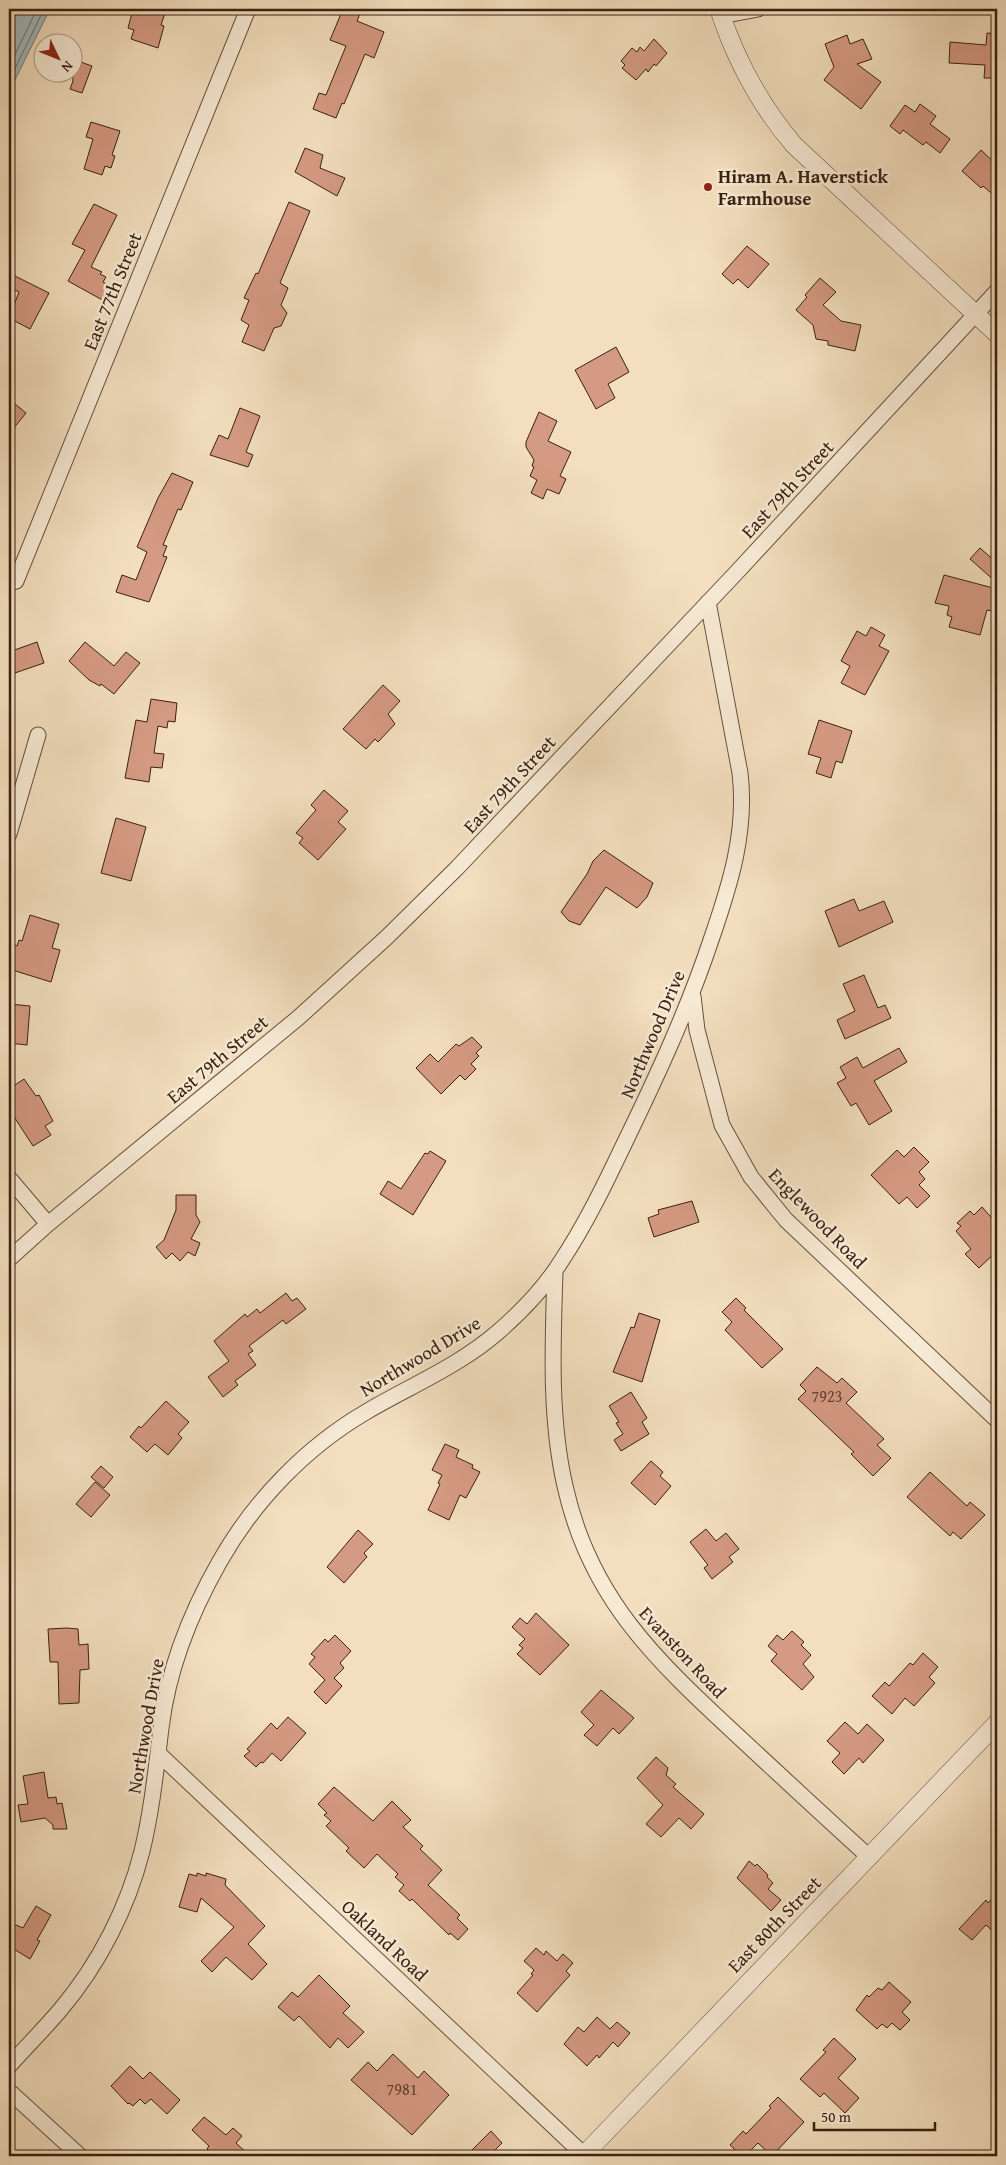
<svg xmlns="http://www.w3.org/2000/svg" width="1006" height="2165" font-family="'Gentium Book Plus',serif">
	<rect width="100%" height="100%" fill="#f3dfbf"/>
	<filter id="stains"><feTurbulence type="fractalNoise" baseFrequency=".004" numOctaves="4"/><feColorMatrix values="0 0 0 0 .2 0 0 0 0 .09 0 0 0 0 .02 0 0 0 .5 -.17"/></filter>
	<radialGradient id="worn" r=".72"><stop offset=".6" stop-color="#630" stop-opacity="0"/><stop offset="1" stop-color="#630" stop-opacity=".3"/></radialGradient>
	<path fill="#a1b9be" stroke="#777c79" d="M9 9H50L9 92Z"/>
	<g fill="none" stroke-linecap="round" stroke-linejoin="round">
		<path stroke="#6d6d68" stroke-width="1" d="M9 67 37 9
			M9 81 44 9"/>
	</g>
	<path fill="#d59a83" stroke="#392111" d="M141 9H151L165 13 161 25 164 26 158 48 131 39 134 30 128 28 132 13 139 15Z
		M343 9H362L357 21 384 32 374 58 365 54 344 104 342 103 336 118 313 109 319 93 326 95 346 46 330 40Z
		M987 33 997 34V78H984L985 65 949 63 950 42 986 45Z
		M847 35 850 44 863 39 872 59 857 64 881 82 861 109 824 80 834 67 825 44Z
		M654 39 667 53 656 66 654 64 648 72 646 69 636 80 622 68 625 65 621 61 632 48 637 52 640 47 644 51Z
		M72 59 92 66 82 93 70 89 73 81Z
		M920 104 936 116 930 124 950 139 940 153 926 142 923 145 903 130 900 134 890 126 905 105 915 112Z
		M91 122 120 131 112 155 115 156 111 168 105 166 102 175 84 169 93 139 86 137Z
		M305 148 323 155 320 168 345 178 337 196 295 172Z
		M981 150 997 165V198L983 186 981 188 962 171Z
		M289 202 310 211 280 283 288 288 281 305 287 313 281 326 274 328 264 351 242 342 249 325 241 320 249 300 244 298 256 273 258 274Z
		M94 204 117 215 91 267 102 272 100 274 106 277 103 282 114 288 106 302 68 281 85 250 72 244Z
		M747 246 769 264 748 288 738 279 733 284 722 274Z
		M9 273 49 293 30 329 9 318 19 292 9 287Z
		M820 278 836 292 823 305 841 321 861 325 855 351 828 345V341L816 339 813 325 796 310 807 297 805 295Z
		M616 347 629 372 608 384 615 398 596 409 575 370Z
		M9 399 26 413 9 434Z
		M240 408 260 416 246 452 253 455 248 467 210 455 219 435 228 439Z
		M539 412 557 421 548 441 571 452 560 476 566 479 559 494 547 489 543 499 531 493 537 480 530 476 534 467 532 466 534 460 526 447V442Z
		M172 473 193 482 181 510 178 509 163 545 167 546 163 556 167 557 149 602 116 592 122 575 136 580 147 552 137 547 158 498Z
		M980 548 997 563V583L970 559Z
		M944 575 997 589V612L987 610 980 635 949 627 952 617 947 615 949 606 935 603Z
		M871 627 885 635 879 646 889 651 865 695 841 683 850 666 841 661 857 631 866 636Z
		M37 642 44 663 9 675V652Z
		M85 642 114 666 126 652 140 663 114 694 101 684 100 686 89 680 69 661Z
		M383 685 400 701 388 714 395 724 378 742 375 739 366 749 343 729Z
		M151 699 177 703 175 722 168 721 167 728 158 726 154 753 164 754 162 768 151 767 149 782 125 778 136 720 147 722Z
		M819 720 852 731 842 763 836 761 831 778 816 773 821 758 808 754Z
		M324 790 348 811 338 822 346 829 318 860 299 843 303 838 296 833 316 810 311 805Z
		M116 818 146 827 131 881 101 873Z
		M604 850 653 883 647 897 637 908 606 887 580 925 569 921 561 912 587 874 593 861Z
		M854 899 859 911 884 901 893 922 839 947 825 911Z
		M30 915 59 924 52 948 60 950 51 982 9 969V958L13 944 17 946 19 940 22 941Z
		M864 975 878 1008 885 1005 891 1018 845 1039 837 1020 855 1011 843 984Z
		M9 1004 30 1006 27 1045 9 1043Z
		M472 1037 482 1047 476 1053 479 1056 471 1064 476 1069 465 1080 460 1075 441 1094 416 1068 430 1054 438 1062 456 1044 459 1046Z
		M899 1048 907 1062 874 1081 892 1111 869 1125 856 1103 851 1106 837 1083 846 1078 840 1067 857 1057 863 1068Z
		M24 1079 36 1096 39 1095 53 1121 45 1126 51 1135 33 1146 9 1109V1089Z
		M914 1147 929 1162 919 1172 925 1179 919 1185 930 1196 917 1208 907 1197 899 1204 871 1175 897 1150 904 1157Z
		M430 1151 446 1161 413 1215 380 1194 388 1181 401 1189 425 1153 428 1154Z
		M176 1195H196V1215L200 1222 191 1239 200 1243 195 1256 188 1252 180 1261 172 1253 166 1259 156 1247 164 1240 176 1210Z
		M692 1201 699 1222 654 1237 648 1218 659 1214 658 1210Z
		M982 1207 997 1224V1251L979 1268 965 1254 971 1249 956 1231 961 1226 957 1223 970 1211 974 1215Z
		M286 1293 292 1301 297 1298 306 1309 286 1324 283 1320 249 1346 253 1351 248 1354 256 1365 235 1381 238 1385 223 1397 208 1377 229 1361 214 1341 245 1314 247 1317 257 1309 260 1313Z
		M736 1298 746 1308 744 1310 783 1349 762 1368 725 1330 732 1322 722 1312Z
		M639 1313 660 1320 642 1382 613 1372 631 1327 634 1328Z
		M817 1367 837 1383 842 1378 857 1392 846 1403 884 1439 877 1445 891 1458 873 1476 851 1454 854 1452 798 1399 806 1391 800 1385Z
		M631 1392 647 1418 642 1422 649 1434 621 1451 614 1440 623 1434 616 1423 619 1422 609 1406Z
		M166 1401 189 1422 178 1434 182 1438 168 1455 155 1444 147 1452 130 1437 139 1426 141 1428Z
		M445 1444 459 1450 456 1457 473 1465 472 1468 480 1472 466 1498 460 1495 449 1520 428 1510 440 1484 438 1483 442 1475 432 1470Z
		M651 1461 663 1472 660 1476 671 1486 655 1505 631 1483Z
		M101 1466 113 1477 104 1488 91 1477Z
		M930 1472 967 1506 970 1502 985 1515 961 1539 953 1532 950 1536 907 1497Z
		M95 1482 110 1495 91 1517 76 1504Z
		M706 1529 716 1541 726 1533 739 1549 729 1557 733 1562 712 1579 704 1568 708 1565 690 1542Z
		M358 1530 373 1544 364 1553 367 1557 365 1559 344 1583 327 1567Z
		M536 1613 569 1645 540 1675 517 1654 523 1648 519 1645 525 1639 512 1627 520 1618 527 1624Z
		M67 1628 78 1629 79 1645 88 1644 89 1669 80 1670 79 1703 59 1704 58 1662H50L48 1629Z
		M792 1631 804 1642 801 1645 811 1655 803 1664 814 1677 802 1690 771 1661 777 1654 768 1646 777 1635 783 1640Z
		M335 1635 351 1651 340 1663 344 1668 334 1678 342 1686 326 1704 314 1692 325 1680 309 1664 315 1657 311 1654 325 1639 328 1642Z
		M923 1653 938 1667 929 1677 935 1683 914 1706 905 1698 892 1714 872 1696 885 1682 889 1686 910 1663 913 1665Z
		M601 1690 634 1718 619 1734 613 1728 597 1746 584 1735 594 1725 581 1712Z
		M288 1717 306 1733 281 1761 272 1753 263 1763 261 1762 256 1767 244 1756 250 1751 247 1749 271 1723 277 1729Z
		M845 1722 858 1734 867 1724 884 1740 863 1763 859 1758 844 1774 832 1762 840 1753 827 1741Z
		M656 1757 668 1768 666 1775 676 1784 673 1787 704 1814 691 1829 679 1818 661 1837 646 1824 663 1805 637 1778Z
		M44 1772 48 1798 56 1797 57 1804 62 1803 67 1829H53V1825L45 1818 21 1822 18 1805 28 1804 23 1776Z
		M334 1787 373 1821 392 1801 411 1820 403 1827 423 1846 420 1849 442 1870 428 1885 460 1915 457 1918 468 1929 458 1940 450 1933 449 1935 412 1899 410 1901 399 1891 404 1885 395 1877 398 1874 377 1854 364 1868 346 1851 349 1848 326 1826 331 1821 324 1815 327 1813 318 1804Z
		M749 1861 755 1866 757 1864 768 1875 767 1877 773 1883 768 1889 781 1900 771 1911 737 1878Z
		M197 1873 206 1876V1873L226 1879 225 1885 265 1926 248 1944 267 1964 252 1980 226 1957 212 1972 201 1961 234 1927 201 1898 197 1912 179 1907 189 1874 197 1876Z
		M997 1893V1935L986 1925 972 1940 959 1929 986 1900 988 1903Z
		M36 1906 51 1915 37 1940 40 1941 30 1959 9 1946V1922L23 1928Z
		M536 1948 544 1955 546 1951 557 1961 563 1954 573 1963 566 1971 570 1975 537 2012 517 1993 533 1975 531 1974 534 1970 524 1961Z
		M319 1975 350 2006 343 2013 364 2032 348 2048 338 2038 330 2048 299 2016 294 2021 278 2007 292 1992 298 1997Z
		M889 1982 911 2002 902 2012 910 2020 900 2030 892 2023 887 2028 882 2024 877 2029 856 2010 867 1995 869 1997 878 1988 882 1990Z
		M597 2017 610 2029 617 2022 630 2033 618 2047 613 2042 599 2058 597 2055 587 2066 564 2044 578 2027 584 2032Z
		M834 2038 856 2059 838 2078 859 2098 845 2113 824 2093 820 2097 800 2079 826 2052 823 2050Z
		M393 2054 418 2078 424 2071 449 2095 412 2135 351 2080 368 2062 377 2071Z
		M130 2066 143 2079 150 2072 180 2100 167 2114 151 2099 145 2104 140 2099 133 2106 129 2103 128 2104 111 2086Z
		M778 2097 804 2122 772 2156 758 2143 745 2156H742L730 2145 743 2131 746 2134 771 2108 769 2106Z
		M204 2117 226 2135 233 2128 242 2136 236 2143 250 2156H215L207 2149 209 2146 192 2130Z
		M491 2131 502 2143 489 2156H466Z"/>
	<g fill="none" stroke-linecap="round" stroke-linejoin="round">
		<g stroke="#68503c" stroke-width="17">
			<path id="minor" d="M721 16 758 9
				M9 583 16 581 248 9
				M9 834 38 735
				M693 996 697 1030 722 1125 751 1177 786 1220 997 1420
				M9 1178 48 1224
				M9 1259 48 1224 298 1018 387 937 457 868 736 573 997 291
				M555 1271C553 1342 549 1416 565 1486 590 1600 658 1662 740 1738 783 1778 825 1817 868 1856
				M159 1754 584 2155
				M9 2066C26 2047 45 2028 61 2009 99 1964 128 1907 142 1851 152 1810 156 1769 161 1728 168 1669 191 1612 220 1561 254 1501 306 1447 366 1412 410 1386 459 1366 498 1332 521 1312 544 1288 560 1263 586 1224 606 1182 626 1140 658 1074 688 1009 711 940 730 885 747 832 740 773L708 602
				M9 2091 80 2156"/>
		</g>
		<g stroke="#68503c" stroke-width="19">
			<path id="tertiary" d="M719 9C736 61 759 104 794 145L997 334
				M583 2156 997 1723"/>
		</g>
		<use href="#minor" stroke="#f7ead5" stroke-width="15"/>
		<use href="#tertiary" stroke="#f7ead5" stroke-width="18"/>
	</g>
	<circle fill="#8f2418" stroke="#f7ead5" stroke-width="2" cx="708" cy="187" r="5"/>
	<g text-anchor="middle" stroke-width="5" stroke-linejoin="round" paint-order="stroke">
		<g font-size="16" fill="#603f2e">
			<text x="827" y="1402">7923</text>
			<text x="402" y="2095">7981</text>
		</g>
		<g font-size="19" font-weight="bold" fill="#392111" stroke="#f7ead5" text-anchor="start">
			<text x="718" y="183">Hiram A. Haverstick<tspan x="718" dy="22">Farmhouse</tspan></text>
		</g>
		<g font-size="19" fill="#392111" stroke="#f7ead5">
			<text transform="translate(112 291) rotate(-68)" y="7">East 77th Street</text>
			<text transform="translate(787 489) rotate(-47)" y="7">East 79th Street</text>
			<text transform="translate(509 784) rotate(-47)" y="7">East 79th Street</text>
			<text transform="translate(652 1034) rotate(-67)" y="7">Northwood Drive</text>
			<text transform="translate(217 1059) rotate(-40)" y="7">East 79th Street</text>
			<text transform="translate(818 1218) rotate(46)" y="7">Englewood Road</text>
			<text transform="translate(420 1356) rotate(-31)" y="7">Northwood Drive</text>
			<text transform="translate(683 1652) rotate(47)" y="7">Evanston Road</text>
			<text transform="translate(145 1726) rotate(-80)" y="7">Northwood Drive</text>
			<text transform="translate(774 1924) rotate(-46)" y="7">East 80th Street</text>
			<text transform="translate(385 1940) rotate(43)" y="7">Oakland Road</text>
		</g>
	</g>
	<rect width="1006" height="2165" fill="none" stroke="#f3dfbf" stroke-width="30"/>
	<rect x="10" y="10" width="986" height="2145" fill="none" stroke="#392111" stroke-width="2.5"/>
	<rect x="15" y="15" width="976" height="2135" fill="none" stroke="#392111"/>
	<g transform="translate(58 58) rotate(133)"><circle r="24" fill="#f7ead5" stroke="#ab9a87"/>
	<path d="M0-4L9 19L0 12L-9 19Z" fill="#8f2418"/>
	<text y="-8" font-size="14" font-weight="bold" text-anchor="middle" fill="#392111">N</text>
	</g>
	<path d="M814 2122v8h121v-8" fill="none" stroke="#392111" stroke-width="2.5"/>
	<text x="821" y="2122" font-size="15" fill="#392111" stroke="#f7ead5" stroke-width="4" paint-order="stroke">50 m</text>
	<rect width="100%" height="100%" filter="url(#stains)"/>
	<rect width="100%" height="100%" fill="url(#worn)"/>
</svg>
